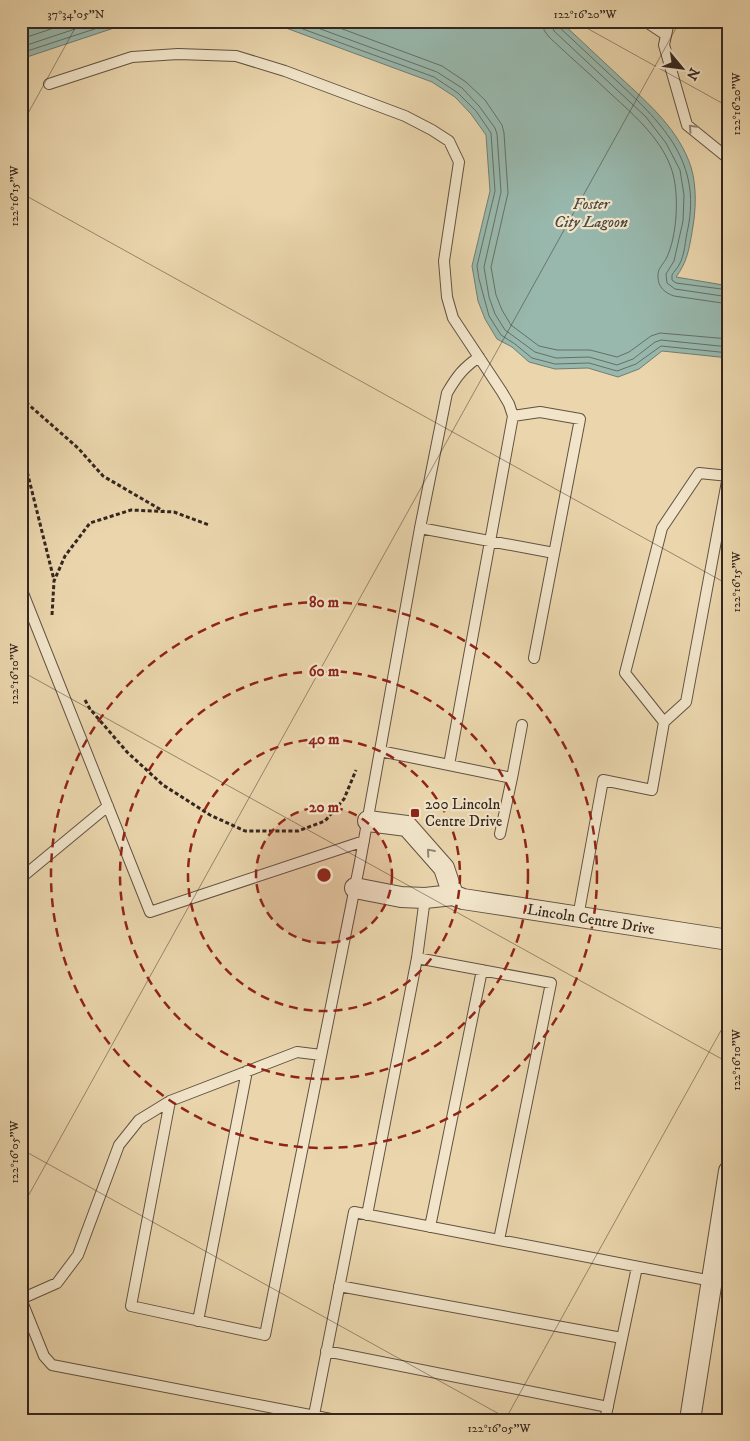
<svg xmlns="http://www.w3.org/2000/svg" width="750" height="1441" font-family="'IM FELL DW Pica',serif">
	<rect width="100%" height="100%" fill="#ead5ac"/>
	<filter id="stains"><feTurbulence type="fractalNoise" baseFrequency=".004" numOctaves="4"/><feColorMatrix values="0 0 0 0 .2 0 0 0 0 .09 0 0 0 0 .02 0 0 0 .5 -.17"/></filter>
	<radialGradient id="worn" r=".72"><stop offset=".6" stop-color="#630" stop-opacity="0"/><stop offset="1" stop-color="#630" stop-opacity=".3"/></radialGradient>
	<path fill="#98b8ad" stroke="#707e74" d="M21 21H135L21 59Z
		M267 21H560C580 40 601 59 621 78 649 104 679 130 691 167 697 187 696 211 692 232 689 250 687 262 676 277L729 286V358L662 351 639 369 618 377 588 368 555 369 529 362 512 347 497 339 485 319 478 301 472 266 490 191 486 135 471 114 455 97 432 82Z"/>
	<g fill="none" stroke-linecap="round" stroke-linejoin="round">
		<path stroke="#666f66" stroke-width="1" d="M281 21 434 77 458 93 476 111 491 133 495 191 477 266 479 279 489 316 501 335 515 344 532 358 555 364 589 363 617 371 636 364 661 346 729 353
			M299 21 437 72 462 88 479 106 495 128 497 134 501 192 484 267 489 297 495 314 505 330 535 352 556 358 589 357 617 365 633 359 655 342 661 340 729 347
			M321 21 442 66 466 82 485 100 502 125 504 133 508 193 491 267 496 295 502 310 511 325 539 346 557 350H590L617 357 629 352 651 336 660 333 729 339
			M543 21 544 30 549 37C569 56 590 74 611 94 635 116 664 141 673 174 679 197 677 235 667 257 664 264 657 268 658 277 658 287 665 293 674 296L729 304
			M551 21 554 31 646 117 666 143 680 170 684 195 683 221 674 261 666 274 667 283 675 289 729 297
			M557 21 559 27C579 46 600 65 620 84 664 125 701 163 688 228 685 240 685 255 679 265 677 269 674 271 672 275V280L676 283 729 290
			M21 39 75 21
			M21 47 99 21
			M21 53 119 21"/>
		<g stroke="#625242" stroke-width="12">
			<path id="service" d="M645 21 666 35
				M669 21 664 45 687 125 729 159
				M49 84 132 57 178 54 236 56 285 71 405 116 432 130 449 141 459 162 444 261 447 297 453 318 502 392 509 404 513 416 449 765 380 751
				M513 416 540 412 580 419 534 658
				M728 476 686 702 664 722 625 673 662 528 699 473 729 476
				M420 528 554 553
				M21 588 150 912 364 841
				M449 765 512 778 500 834
				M512 778 522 725
				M21 878 108 806
				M578 917 603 780 652 790 664 722
				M417 958 551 983 499 1240
				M170 1101 131 1306 265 1335 360 862 420 528 447 393C457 376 463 368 479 357
				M367 1215 417 958 425 898
				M430 1227 482 970
				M339 1286 622 1338
				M21 1299 57 1283 78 1255 119 1145 139 1120 170 1101 297 1052 321 1055
				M21 1299 44 1356 52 1365 336 1420
				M198 1321 247 1071
				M326 1351 608 1407
				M314 1415 354 1212 712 1281
				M605 1420 637 1267"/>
		</g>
		<g stroke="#625242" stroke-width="22">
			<path id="minor" d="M368 821 407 826 444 868 453 895
				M355 888 401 897 425 898 453 895 463 899 729 940
				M690 1420 729 1171"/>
		</g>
		<path stroke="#34261f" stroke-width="3" stroke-dasharray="4 2.5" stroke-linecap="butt" d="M21 398 78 448 103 476 163 511
			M21 447 54 580
			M52 615 54 581 65 556 90 523 131 510 174 512 209 525
			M85 700 90 709 127 752 163 785 210 815 245 831H298L325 821 344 799 356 770"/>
		<use href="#service" stroke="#f1e4c9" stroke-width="10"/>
		<use href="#minor" stroke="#f1e4c9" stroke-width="20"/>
	</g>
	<defs><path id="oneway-chevron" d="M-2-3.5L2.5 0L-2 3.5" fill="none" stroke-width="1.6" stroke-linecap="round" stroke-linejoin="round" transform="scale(1.25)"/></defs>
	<g stroke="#928574">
		<use href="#oneway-chevron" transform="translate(692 128) rotate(-133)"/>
		<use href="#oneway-chevron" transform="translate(430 852) rotate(-131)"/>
	</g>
	<path fill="none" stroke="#34261f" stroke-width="1" stroke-opacity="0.45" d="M574 21 729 107M21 126 79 21M21 193 729 585M21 671 729 1063M21 1149 510 1420M21 1209 680 21M505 1420 729 1016"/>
	<circle cx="324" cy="875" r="68" fill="#8f2418" fill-opacity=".12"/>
	<g fill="none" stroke="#8f2418" stroke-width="2.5" stroke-dasharray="9 6">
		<circle cx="324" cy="875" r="68"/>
		<circle cx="324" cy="875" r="136"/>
		<circle cx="324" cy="875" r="204"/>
		<circle cx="324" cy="875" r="273"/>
	</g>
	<rect fill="#8f2418" stroke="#f1e4c9" stroke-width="2" x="410" y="808" width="10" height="10" rx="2.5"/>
	<g text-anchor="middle" stroke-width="4.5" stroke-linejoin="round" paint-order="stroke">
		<g font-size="15" fill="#34261f" stroke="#f1e4c9" text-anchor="start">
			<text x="425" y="809">200 Lincoln<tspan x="425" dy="17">Centre Drive</tspan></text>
		</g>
		<g font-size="15" fill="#34261f" stroke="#f1e4c9">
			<text transform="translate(591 919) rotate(9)" y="5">Lincoln Centre Drive</text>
		</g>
		<g font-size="16" font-style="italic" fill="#4d4a42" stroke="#f1e4c9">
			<text x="591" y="209">Foster<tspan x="591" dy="18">City Lagoon</tspan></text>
		</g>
	</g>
	<circle cx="324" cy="875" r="8" fill="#8f2418" stroke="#f1e4c9" stroke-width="2.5"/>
	<g font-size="15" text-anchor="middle" font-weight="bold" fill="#8f2418" stroke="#f1e4c9" stroke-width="4.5" stroke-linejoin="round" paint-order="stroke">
		<text x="324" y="607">80 m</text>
		<text x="324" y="676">60 m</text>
		<text x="324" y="744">40 m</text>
		<text x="324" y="812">20 m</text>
	</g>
	<rect width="750" height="1441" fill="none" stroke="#ead5ac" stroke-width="55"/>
	<g transform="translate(682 68) rotate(119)" stroke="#f1e4c9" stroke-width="4" paint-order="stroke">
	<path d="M0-4L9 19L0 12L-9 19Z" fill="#34261f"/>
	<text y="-8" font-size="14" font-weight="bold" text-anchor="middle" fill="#34261f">N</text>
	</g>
	<rect x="28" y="28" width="694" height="1386" fill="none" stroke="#34261f" stroke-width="2"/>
	<g font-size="12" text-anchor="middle" fill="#34261f">
		<text x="76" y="18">37°34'05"N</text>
		<text x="585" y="18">122°16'20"W</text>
		<text transform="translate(736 104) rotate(-90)" y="4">122°16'20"W</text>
		<text transform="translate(14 196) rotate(-90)" y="4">122°16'15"W</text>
		<text transform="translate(736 582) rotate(-90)" y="4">122°16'15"W</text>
		<text transform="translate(14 674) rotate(-90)" y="4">122°16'10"W</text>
		<text transform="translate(736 1060) rotate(-90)" y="4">122°16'10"W</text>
		<text transform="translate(14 1152) rotate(-90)" y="4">122°16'05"W</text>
		<text x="499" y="1432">122°16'05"W</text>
	</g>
	<rect width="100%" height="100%" filter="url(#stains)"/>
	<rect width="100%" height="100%" fill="url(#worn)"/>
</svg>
